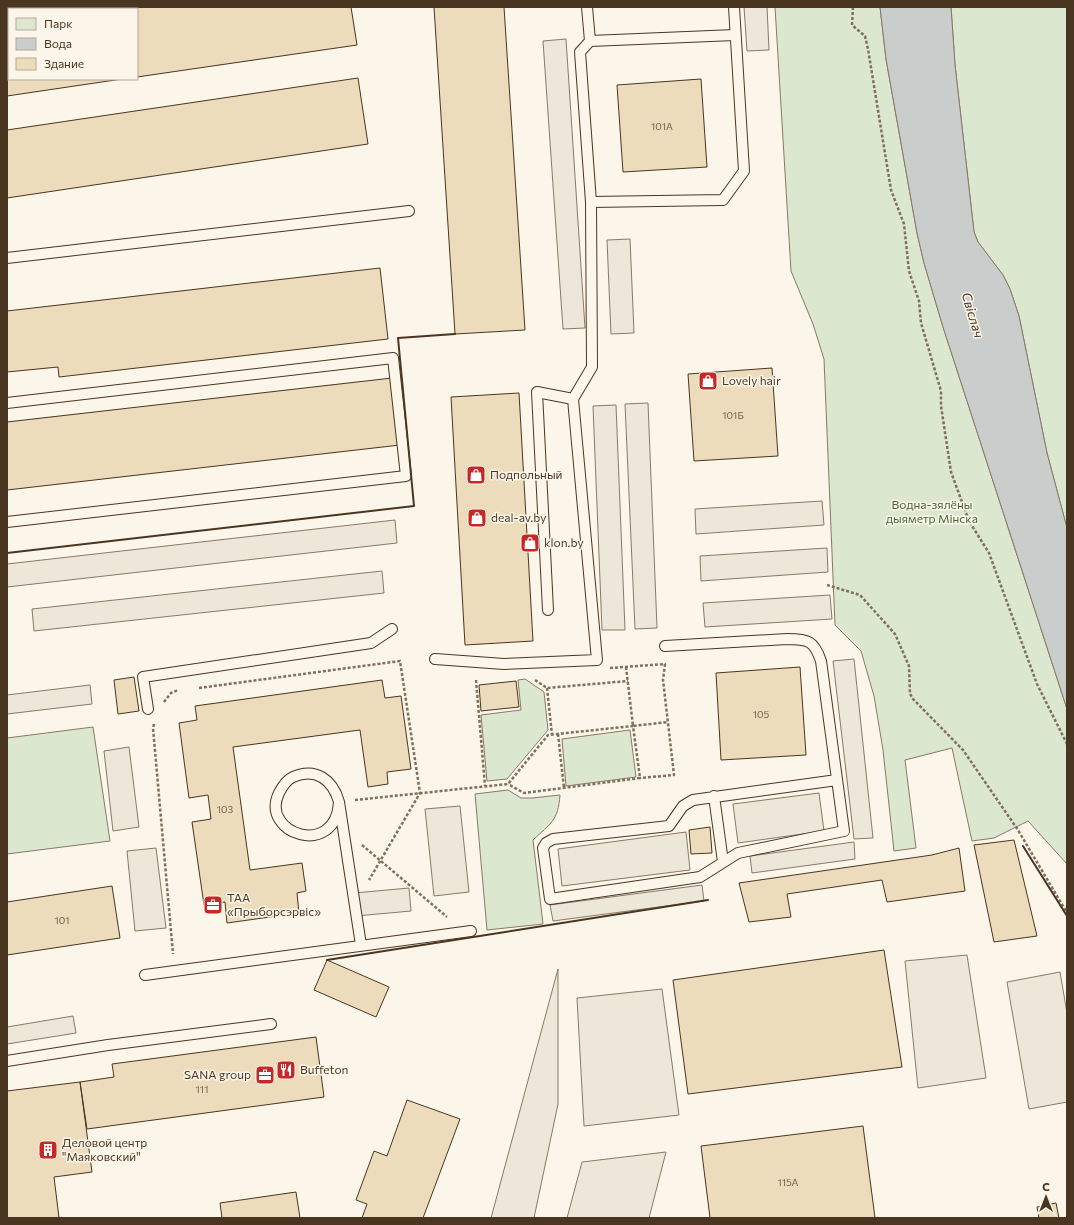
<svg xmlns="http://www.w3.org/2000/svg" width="1074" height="1225" font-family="Commissioner,sans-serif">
	<rect width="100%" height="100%" fill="#fbf6e9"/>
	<path fill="#dce7d0" stroke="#887966" d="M775 7H880L886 59 917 233 924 263 943 327 1067 709V864L1028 821 994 838 972 841 952 748 905 760 916 848 894 851 883 750 874 696 861 651 835 625 824 359 813 324 791 271Z
		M951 7H1067V528L1047 453 1019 316 1010 289 1003 275 978 242 974 232 955 65Z
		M525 679 544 692 548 730 507 779 487 781 481 715 521 710 518 680Z
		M93 727 110 841 7 854V738Z
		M630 730 636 777 566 786 562 739Z
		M508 790 521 798H532L560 795C558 821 551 823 533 840L543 924 487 930 475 794Z"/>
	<path fill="#ede7d9" stroke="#887966" d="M744 7H767L769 50 747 51Z
		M566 39 585 328 563 329 543 41Z
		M630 239 634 333 611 334 607 240Z
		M648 403 657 628 635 629 625 404Z
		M616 405 625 630H602L593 406Z
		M822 501 824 525 696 534 695 509Z
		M395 520 397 543 7 587V564Z
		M827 548 828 572 701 581 700 556Z
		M382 571 384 593 34 631 32 609Z
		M830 595 832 619 705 627 703 603Z
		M854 659 873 838 854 839 833 661Z
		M90 685 92 704 7 714V695Z
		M129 747 139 827 113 831 104 751Z
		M819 793 824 831 738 843 733 804Z
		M460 806 469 892 434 896 425 809Z
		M686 832 690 870 562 886 558 849Z
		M854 842 855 859 752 873 750 856Z
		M156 848 166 928 135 931 127 851Z
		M702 885 704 901 553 921 550 905Z
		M409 888 411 911 356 916 354 893Z
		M967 955 986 1078 918 1088 905 961Z
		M558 969V1104L534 1218H491Z
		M1060 972 1067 1013V1102L1029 1109 1007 982Z
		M662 989 679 1115 584 1126 577 998Z
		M73 1016 76 1033 7 1044V1027Z
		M666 1152 649 1218H567L582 1162Z"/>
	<path fill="#c9cecd" stroke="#887966" d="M880 7H951L955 65 974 232 978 242 1003 275 1010 289 1019 316 1047 453 1067 528V709L943 327 924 263 917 233 886 59Z"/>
	<path fill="#ecdcbc" stroke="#4a3520" d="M138 7H351L357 45 137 77V9H124Z
		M434 7H504L525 330 455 334Z
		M7 26H9V79H122L7 96Z
		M358 78 368 144 7 198V130Z
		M701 79 707 167 623 172 617 85Z
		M380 268 388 339 59 377 58 367 7 372V311Z
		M772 368 778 456 694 461 688 374Z
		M392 378 400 445 7 490V422Z
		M519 393 533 641 465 645 451 397Z
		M800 667 806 755 721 760 716 673Z
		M134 677 139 711 118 714 114 680Z
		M382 680 385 698 401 696 411 769 387 772 388 784 368 787 360 730 233 747 250 870 302 863 306 891 297 893 299 913 227 923 225 902 204 905 192 822 211 819 208 795 189 798 179 723 197 720 195 706Z
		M516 681 519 707 481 711 479 685Z
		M710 827 712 853 691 854 689 830Z
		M1014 840 1037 936 994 942 974 845Z
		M959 848 965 891 887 902 882 880 787 894 791 917 749 922 739 883 932 855Z
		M112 886 120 938 7 955V902Z
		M884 950 902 1067 688 1094 673 980Z
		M327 960 389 987 376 1017 314 990Z
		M316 1037 324 1097 87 1129 80 1082 114 1077 112 1064Z
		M80 1082 92 1172 54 1177 59 1218H7V1091Z
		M407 1100 460 1119 423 1218H362L367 1204 356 1200 374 1151 387 1156Z
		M863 1126 875 1218H710L701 1146Z
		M296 1192 300 1218H222L220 1203Z
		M1056 1203 1059 1218H1039L1037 1207Z"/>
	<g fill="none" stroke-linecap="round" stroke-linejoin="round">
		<g stroke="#4a3520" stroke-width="12">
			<path id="lane" d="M590 41 735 35
				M591 202 723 200 744 171 734 7
				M7 258 409 211
				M7 403 393 358 406 476 7 522
				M548 610 537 392 573 399
				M665 646 787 639C809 639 814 641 821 661L844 831 738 853 700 877 550 899 543 848 546 843 553 839 669 826 683 806 693 800 837 780
				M435 659 504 664 597 660 573 399 592 367 591 202 580 52 590 41 587 7
				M148 709 143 677 371 643 392 629
				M714 796 723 862
				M339 802C336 859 259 834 279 793 282 787 286 780 293 777 316 767 333 780 339 802L361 945
				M145 975 471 931
				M7 1061 108 1045 271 1024"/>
		</g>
		<path stroke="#7f6f5c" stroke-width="2.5" stroke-dasharray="3 2" stroke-linecap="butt" d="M853 7 852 25 865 36 868 49 891 190 904 224 909 271 919 301 921 323 941 391V406L951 472 969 521 989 553 1037 684 1067 744
			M827 585 860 595 895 634 909 666 910 694 913 699 963 750 1018 830 1067 913
			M626 667 633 726 668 722
			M610 668 665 664 663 680 674 775 640 778
			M476 680 485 786
			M535 680 547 688 628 681
			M199 688 400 661 420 793 369 880
			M547 688 552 735
			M164 702 171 693 178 690
			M154 724 153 728 173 954
			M558 734 564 788
			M355 800 508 784 548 735 633 726 640 778 524 793 508 784
			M362 845 447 917"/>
		<use href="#lane" stroke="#fbf6e9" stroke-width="10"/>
		<path stroke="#4a3520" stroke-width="2" d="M7 553 414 506 398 338 455 334
			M1023 846 1067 916
			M327 960 708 900"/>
	</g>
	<defs>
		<g id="shop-square" transform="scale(1)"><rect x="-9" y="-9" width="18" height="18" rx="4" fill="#c62828" stroke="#fbf6e9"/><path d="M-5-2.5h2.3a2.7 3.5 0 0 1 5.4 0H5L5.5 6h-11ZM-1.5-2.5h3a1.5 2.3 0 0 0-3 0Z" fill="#fff"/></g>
		<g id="office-square" transform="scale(1)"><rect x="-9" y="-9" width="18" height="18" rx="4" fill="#c62828" stroke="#fbf6e9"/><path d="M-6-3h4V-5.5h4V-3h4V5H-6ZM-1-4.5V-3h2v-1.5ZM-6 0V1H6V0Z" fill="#fff"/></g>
		<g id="restaurant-square" transform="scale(1)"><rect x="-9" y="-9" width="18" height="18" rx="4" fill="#c62828" stroke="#fbf6e9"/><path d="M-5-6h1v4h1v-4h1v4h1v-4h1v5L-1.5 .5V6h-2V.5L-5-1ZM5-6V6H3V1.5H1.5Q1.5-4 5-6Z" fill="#fff"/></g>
		<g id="building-square" transform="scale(1)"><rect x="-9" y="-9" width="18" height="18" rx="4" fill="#c62828" stroke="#fbf6e9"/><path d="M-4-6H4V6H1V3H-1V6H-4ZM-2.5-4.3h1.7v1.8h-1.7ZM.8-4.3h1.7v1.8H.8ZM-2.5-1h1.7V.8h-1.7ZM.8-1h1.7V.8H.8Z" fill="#fff"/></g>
	</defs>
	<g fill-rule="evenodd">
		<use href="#shop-square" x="708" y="381"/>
		<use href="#shop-square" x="476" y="475"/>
		<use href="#shop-square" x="477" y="518"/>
		<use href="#shop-square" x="530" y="543"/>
		<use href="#office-square" x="213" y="905"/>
		<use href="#restaurant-square" x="286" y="1070"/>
		<use href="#office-square" x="265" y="1075"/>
		<use href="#building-square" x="48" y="1150"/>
	</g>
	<g text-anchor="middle" stroke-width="3" stroke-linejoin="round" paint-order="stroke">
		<g font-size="10" fill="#725f47">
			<text x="662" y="130">101А</text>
			<text x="733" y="419">101Б</text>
			<text x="761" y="718">105</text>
			<text x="225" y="813">103</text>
			<text x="62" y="924">101</text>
			<text x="202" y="1093">111</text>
			<text x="788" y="1186">115А</text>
		</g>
		<g font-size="12" fill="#4a3520" stroke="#fbf6e9" text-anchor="start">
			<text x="722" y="385">Lovely hair</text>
			<text x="490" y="479">Подпольный</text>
			<text x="491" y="522">deal-av.by</text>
			<text x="544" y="547">klon.by</text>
			<text x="227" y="902">ТАА<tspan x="227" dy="14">«Прыборсэрвіс»</tspan></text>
			<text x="300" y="1074">Buffeton</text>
			<text x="251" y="1079" text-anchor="end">SANA group</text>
			<text x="62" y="1147">Деловой центр<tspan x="62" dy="14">"Маяковский"</tspan></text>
		</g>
		<g font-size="12" fill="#436837" stroke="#fbf6e9">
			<text x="932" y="509">Водна-зялёны<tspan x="932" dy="14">дыяметр Мінска</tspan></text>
		</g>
		<g font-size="13" font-style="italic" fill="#4a3520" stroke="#fbf6e9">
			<text transform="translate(973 315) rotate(73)" y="5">Свіслач</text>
		</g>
	</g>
	<rect width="1074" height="1225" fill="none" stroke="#4a3520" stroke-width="16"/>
	<rect x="8" y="8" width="130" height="72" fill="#fbf6e9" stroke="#b4a999"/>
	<rect x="16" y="18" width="20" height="12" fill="#dce7d0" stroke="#b4a999"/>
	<text x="44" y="28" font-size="12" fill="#4a3520">Парк</text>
	<rect x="16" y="38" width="20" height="12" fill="#c9cecd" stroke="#b4a999"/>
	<text x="44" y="48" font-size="12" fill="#4a3520">Вода</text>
	<rect x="16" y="58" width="20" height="12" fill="#ecdcbc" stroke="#b4a999"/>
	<text x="44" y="68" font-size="12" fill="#4a3520">Здание</text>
	<g transform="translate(1046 1197)" stroke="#fbf6e9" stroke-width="3" paint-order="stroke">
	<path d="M0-3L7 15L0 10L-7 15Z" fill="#4a3520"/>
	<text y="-6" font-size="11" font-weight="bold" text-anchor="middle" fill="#4a3520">С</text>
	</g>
</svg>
